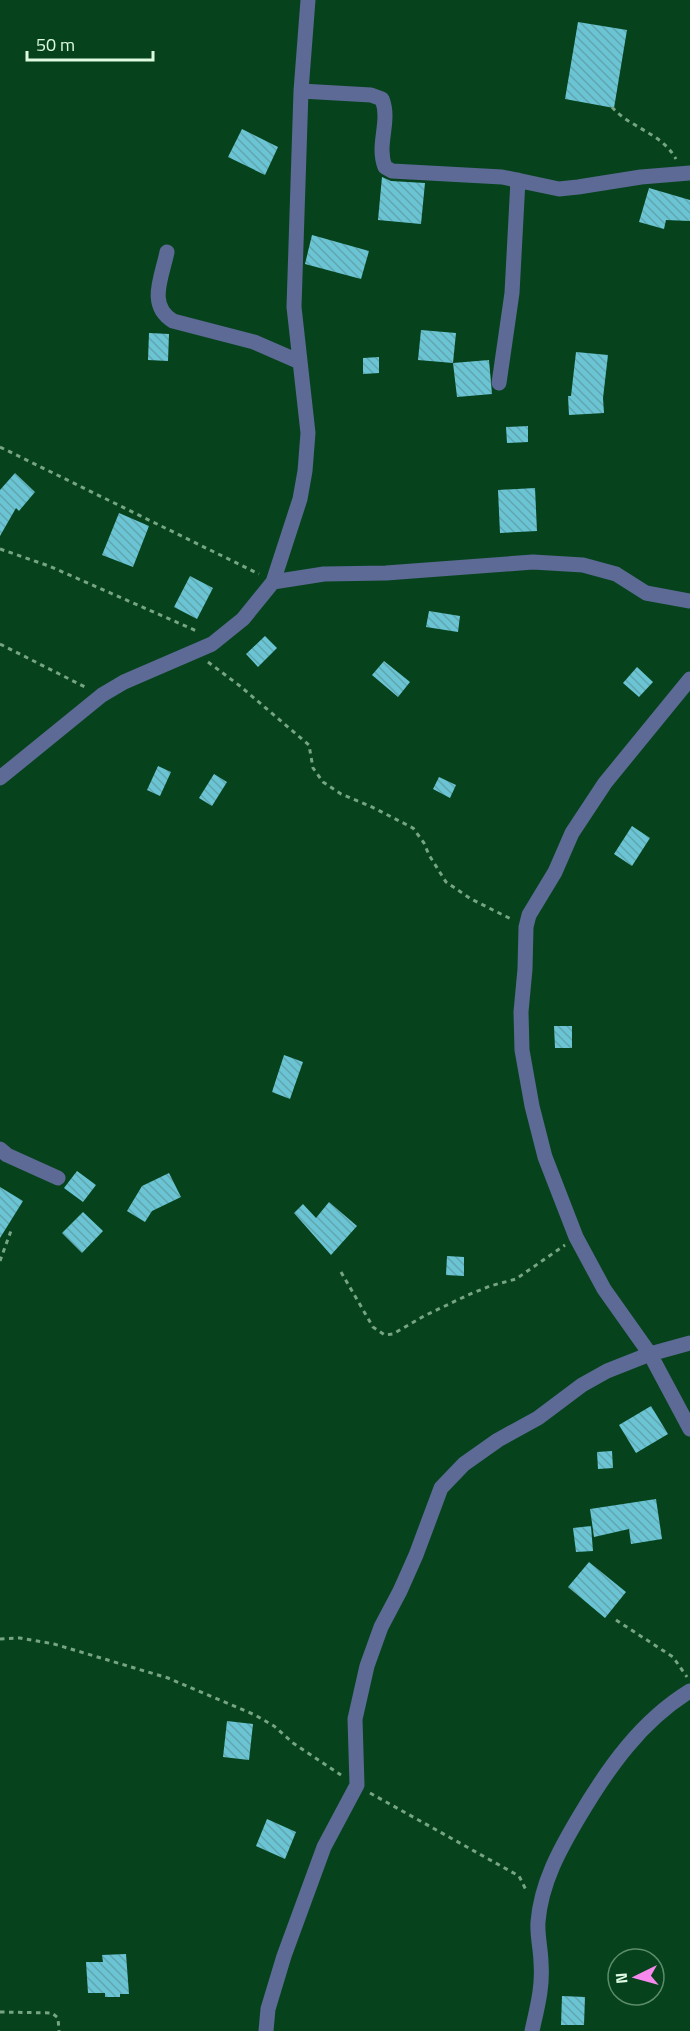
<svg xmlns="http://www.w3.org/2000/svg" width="690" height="2031" font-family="'Titillium Web',sans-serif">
	<defs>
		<pattern id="building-back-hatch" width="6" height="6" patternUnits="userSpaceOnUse" patternTransform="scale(1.5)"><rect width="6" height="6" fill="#6bc4d3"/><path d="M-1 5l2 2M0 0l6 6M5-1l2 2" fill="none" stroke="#61a6af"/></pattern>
	</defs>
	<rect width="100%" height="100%" fill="#06431d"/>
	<path fill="url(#building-back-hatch)" d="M578 22 627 30 614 108 565 99Z
		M242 129 278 147 265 175 228 157Z
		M382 177 391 181 425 183 421 224 378 220Z
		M649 188 690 200V221L666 220 664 229 639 222Z
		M312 235 369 251 361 279 305 264Z
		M421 330 456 333 453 363 418 360Z
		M149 333 169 334 168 361 148 360Z
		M576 352 608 355 603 398 604 413 569 415 568 396H571Z
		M379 357V373L363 374V358Z
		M489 360 492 394 457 397 453 363Z
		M528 426V442L507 443 506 427Z
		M15 473 35 492 19 511 16 508 0 536V490Z
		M535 488 537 531 500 533 498 490Z
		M119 513 149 526 133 567 102 555Z
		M190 576 213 588 197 619 174 607Z
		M429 611 460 616 458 632 426 627Z
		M265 636 277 648 258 667 246 654Z
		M384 661 410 682 398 697 372 675Z
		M637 667 653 682 639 697 623 683Z
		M158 766 171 772 160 796 147 790Z
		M214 774 227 782 212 806 199 798Z
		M439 777 456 785 450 798 433 789Z
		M632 826 650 838 632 866 614 854Z
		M554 1026H572V1048H555Z
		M284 1055 303 1062 290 1099 272 1092Z
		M77 1171 96 1185 83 1202 64 1188Z
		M169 1173 181 1197 152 1211 145 1222 127 1211 142 1186Z
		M0 1187 23 1201 0 1238Z
		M329 1202 357 1226 331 1255 294 1213 303 1204 316 1218Z
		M83 1212 103 1231 82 1253 62 1233Z
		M447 1256 464 1257V1276L446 1275Z
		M651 1406 668 1434 636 1453 619 1425Z
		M612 1451 613 1468 598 1469 597 1452Z
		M656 1499 662 1539 631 1544 629 1529 594 1537 590 1509Z
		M591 1526 593 1551 576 1552 573 1528Z
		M589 1562 626 1592 605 1618 568 1587Z
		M227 1721 253 1724 249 1760 223 1757Z
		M267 1819 296 1832 285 1859 256 1846Z
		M126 1954 129 1994H120V1997H105V1993H88L86 1962H103L102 1955Z
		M562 1996 585 1997 584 2025H561Z"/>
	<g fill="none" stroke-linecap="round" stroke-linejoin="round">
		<path stroke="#77a484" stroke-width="3" stroke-dasharray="4.5 4.5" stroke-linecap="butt" d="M612 107C631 129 661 132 676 159
			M0 447 259 574
			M0 549 49 566 199 632
			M0 644 87 688
			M208 662 240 686 309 745 313 768 323 782 341 794 372 807 413 828 424 843 429 855 446 882 471 899 511 919
			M0 1261 12 1228
			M341 1272 373 1327 385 1335 393 1334 424 1316 468 1295 490 1286 516 1279 565 1245
			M616 1620 673 1657 687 1677
			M0 1639 20 1638 54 1644 168 1678 255 1715 274 1726 293 1743 341 1775
			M370 1793 519 1876 527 1892
			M0 2012 52 2013 58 2018 59 2031"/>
		<path stroke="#5c6a95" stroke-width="15" d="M301 91 371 95 382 99C391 122 376 144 385 167L392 171 502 177 559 189 578 187 641 177 690 173
			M167 252C162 277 147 305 173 321L254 342 300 362
			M499 383 512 293 518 180
			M273 582 324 574 386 573 533 562 583 565 616 574 646 593 690 601
			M690 679 605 783 572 833 555 872 529 915 526 927 525 969 521 1012 522 1050 532 1106 545 1157 576 1237 604 1289 650 1354 690 1429
			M0 778 102 695 124 682 212 644 243 619 273 582 300 499 305 471 308 433 294 307 301 91 308 0
			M0 1149 7 1155 58 1178
			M266 2031 268 2009 284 1956 324 1847 357 1785 355 1719 367 1666 381 1627 400 1591 416 1555 441 1488 464 1464 498 1440 538 1418 582 1385 607 1371 650 1354 690 1343
			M532 2031C537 2008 543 1987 541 1963 541 1950 537 1936 538 1922 541 1883 560 1849 579 1817 608 1768 641 1721 690 1691"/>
	</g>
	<g transform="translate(636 1977) rotate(265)"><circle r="28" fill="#06431d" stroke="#5c8c6b" stroke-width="1.5"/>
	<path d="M0-4.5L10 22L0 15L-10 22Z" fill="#f689ed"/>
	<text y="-9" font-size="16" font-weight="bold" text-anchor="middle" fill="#ddfae1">N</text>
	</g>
	<path d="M27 51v9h126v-9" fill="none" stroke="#ddfae1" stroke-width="3"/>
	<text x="36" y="51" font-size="18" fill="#ddfae1" stroke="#06431d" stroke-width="4.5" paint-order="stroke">50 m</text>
</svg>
